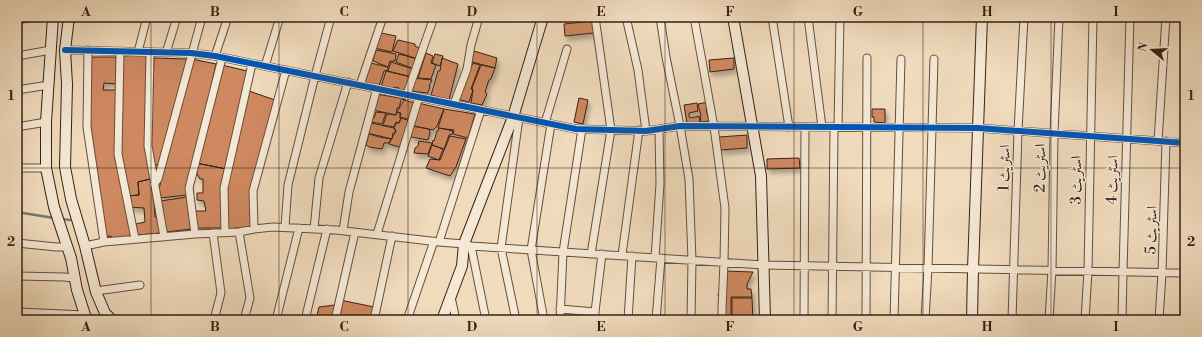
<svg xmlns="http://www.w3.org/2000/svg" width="1202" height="337" font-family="'Libre Bodoni',Amiri,serif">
	<defs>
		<filter id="shadow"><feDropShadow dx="2.5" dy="4.5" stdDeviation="2" flood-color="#0004"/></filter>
	</defs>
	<rect width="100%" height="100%" fill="#f0dbbd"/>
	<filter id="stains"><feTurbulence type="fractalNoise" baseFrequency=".005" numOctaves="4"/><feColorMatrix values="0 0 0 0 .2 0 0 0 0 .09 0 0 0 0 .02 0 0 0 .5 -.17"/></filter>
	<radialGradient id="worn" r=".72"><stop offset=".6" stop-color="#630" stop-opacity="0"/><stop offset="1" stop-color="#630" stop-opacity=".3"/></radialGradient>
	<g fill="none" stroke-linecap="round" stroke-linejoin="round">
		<path stroke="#727d71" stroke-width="2.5" d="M17 212 54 218
			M61 219 70 220"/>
	</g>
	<path fill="#cf8860" stroke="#372014" filter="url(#shadow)" d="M593 21 594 33 565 36 564 24Z
		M376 32 396 36 392 52 374 48Z
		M398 40 415 44V46L421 49 418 59 393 51Z
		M376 50 396 54 395 61H390L388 67 373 61Z
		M474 51 497 58 495 68 472 62Z
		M426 53 433 56 431 63 436 65 431 79 418 78Z
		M399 54 417 59 414 69 396 62Z
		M435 54 443 56 440 66 432 63Z
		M148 55 146 148 150 179 138 182 139 195 128 196 118 154 122 56Z
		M90 57H118L117 84 104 83 103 90H117L118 154 132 236 112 239 111 236 103 237 87 127Z
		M154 58 187 59 159 165H152L151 146Z
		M442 58 458 64 449 100 431 95 438 71H440Z
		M734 58V69L710 72 709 60Z
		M192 59 216 64 187 195 160 198 159 189Z
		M366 62 388 67V70L384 71 379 86 358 81Z
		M391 62 413 69 411 77 388 71Z
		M473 63 480 65 471 89 473 90 469 102 457 99Z
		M222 65 247 71 226 169 196 163Z
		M481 65 495 68 491 79 489 80 485 92 487 94 482 105 471 103 473 90 472 88Z
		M386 71 411 77 407 90H399V88L396 87 393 88 381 87Z
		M413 78 432 80 429 86H430L428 93 409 91Z
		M249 91 275 100 252 190 254 227 224 229 228 170Z
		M376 94 406 99 401 100 399 108H397L396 115 373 110Z
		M579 98 588 100 583 124 574 122Z
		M404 100 415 103 411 120 400 117 401 113 397 112Z
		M708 102 709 108 706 109 709 121 701 122 700 116H701L698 104Z
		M418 103 444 109 437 126 433 130 414 126Z
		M697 103 698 111 689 113V117L691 118 699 116 700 122 687 124 684 105Z
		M444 109 475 114 468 138 453 134 454 130 438 128Z
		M872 109H885V123L874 122V117H872Z
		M376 112 386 113 382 124 371 122 372 118H374Z
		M397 112 400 113V118H401L399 123 396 122 394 127 383 125 387 114 396 115Z
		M401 118 410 121 403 148 389 144 394 134 396 132 394 128 396 123H399Z
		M371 123 394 128 396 130 395 133H393L392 139 367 133Z
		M412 126 429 129 430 133 428 140 411 137Z
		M439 128 453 131 452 134 449 135 444 149 432 145 433 140 434 141 437 131H438Z
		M369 134 379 137 391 139 389 143H384L382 149 369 147 366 145Z
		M747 135V148L720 150 719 137Z
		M450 136 466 139 456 167 450 176 426 168 430 159 440 160Z
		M419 141 432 143 428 154 414 153 415 148 418 146Z
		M432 145 443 149 439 160 428 156Z
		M799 158 800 168 767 169V159Z
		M196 163 222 168 228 170 223 228H196L194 211H206L204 201 197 200V193H203V179H200L197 174Z
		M150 179 160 233 138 235 136 224 145 222 144 208 129 207 128 196 139 195 138 182Z
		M187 197 191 229 166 232 164 217H155L154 202Z
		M725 271 753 272 747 284V289H751L752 297H731V320H719V299L718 294 720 295Z
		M732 298H752L753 320H732Z
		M340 300 374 307 370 320H337Z
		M335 305 334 320H316L319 307Z"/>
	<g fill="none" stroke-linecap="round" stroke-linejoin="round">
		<g stroke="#654f3e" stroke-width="9">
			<path id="street" d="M626 17 638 70 646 131
				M660 17 666 57 680 126 689 179 692 260 691 320
				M694 17 714 127 725 208 724 262 722 309V320
				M772 17 789 127
				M808 17 822 127
				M17 20 34 17
				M65 50 191 53 215 56 576 129 646 131 680 126 978 128 1185 143
				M88 50 87 127 104 242
				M120 52 118 154 135 239
				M138 52 147 17
				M150 53 148 146 164 237
				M166 53 177 17
				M17 56 51 50
				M215 56 228 17
				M265 66 280 17
				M360 85 383 17
				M17 90 49 85
				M407 94 434 17
				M454 104 467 69 471 45 479 17
				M545 123 567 49
				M17 127 46 122
				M838 127 840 17
				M1158 141 1166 17
				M17 168H46
				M154 184 158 179 202 17
				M285 227 288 185 315 76 331 17
				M254 229 253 191 286 70
				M314 229 319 178 348 82
				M343 230 349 192 377 88
				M225 232 224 188 252 64
				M239 232 250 298 244 320
				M213 233 221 293 214 320
				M195 234 189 188 222 58
				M377 234 419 97
				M439 242 481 110
				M17 243 56 247H66
				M85 246 104 242 195 234 239 232 254 229 273 227 336 230 439 242 464 244 471 246 764 265 1185 273
				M471 246 486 320
				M591 254 611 130 595 17
				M622 255 639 130
				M655 258 660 184 659 129
				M17 276 64 277 74 278
				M96 291 140 285
				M451 297 456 320
				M560 309 595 312
				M17 312 85 315
				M276 320 299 228
				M305 320 327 229
				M335 320 355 232
				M374 320 392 236
				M407 320 434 241
				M516 320 501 248 519 118
				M544 320 531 250 551 124
				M560 320 563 252 582 129
				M594 320 602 254
				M628 320 632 256
				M656 320 661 258
				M804 320 805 127
				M832 320 834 127
				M866 320 867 58
				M894 320 901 59
				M925 320 928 268 934 59
				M1012 320 1018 131 1024 17
				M1049 320 1052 270 1054 133 1059 17
				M1085 320 1088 271 1093 17
				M1122 320 1123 272 1130 17
				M1159 320 1162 273 1166 141"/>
		</g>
		<g stroke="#372014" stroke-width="12">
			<path id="secondary" d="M53 17 46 122V168L54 207 71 258 77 290 85 315 88 320
				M69 17 65 50 67 84 65 167 71 199 85 246 96 292 105 313 112 320
				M733 17 761 176 765 320
				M442 320 462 266 464 244 513 117 543 17
				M972 320 973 269 982 17"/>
		</g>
		<use href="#street" stroke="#f5e8d4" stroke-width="7"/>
		<use href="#secondary" stroke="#f5e8d4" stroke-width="10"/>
		<g stroke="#f5e8d4" stroke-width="8">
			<path id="cycleway" d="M65 50 191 53 215 56 576 129 646 131 680 126 978 128 1185 143"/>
		</g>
		<use href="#cycleway" stroke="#0057b8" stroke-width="6"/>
	</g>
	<path fill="none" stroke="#372014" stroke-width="1" stroke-opacity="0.55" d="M151 17V320M279 17V320M408 17V320M537 17V320M665 17V320M794 17V320M923 17V320M1051 17V320M17 168H1185"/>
	<g text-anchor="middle" stroke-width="3" stroke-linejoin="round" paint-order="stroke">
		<g font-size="15" fill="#372014" stroke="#f5e8d4">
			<text transform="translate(1004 168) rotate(-88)" y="5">اسٹریٹ 1</text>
			<text transform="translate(1040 168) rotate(-89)" y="5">اسٹریٹ 2</text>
			<text transform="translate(1076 180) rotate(-89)" y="5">اسٹریٹ 3</text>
			<text transform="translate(1112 180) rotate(-88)" y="5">اسٹریٹ 4</text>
			<text transform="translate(1151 230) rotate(-88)" y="5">اسٹریٹ 5</text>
		</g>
	</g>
	<rect width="1202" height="337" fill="none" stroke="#f0dbbd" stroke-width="44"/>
	<g transform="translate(1152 50) rotate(288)" stroke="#f5e8d4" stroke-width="3" paint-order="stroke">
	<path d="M0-3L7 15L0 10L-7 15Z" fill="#372014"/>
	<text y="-6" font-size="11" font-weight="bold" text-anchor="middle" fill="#372014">N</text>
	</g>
	<rect x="22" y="22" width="1158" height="293" fill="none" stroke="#372014" stroke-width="1.5"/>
	<g font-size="13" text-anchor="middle" font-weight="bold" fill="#372014">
		<text x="86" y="16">A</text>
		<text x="215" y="16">B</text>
		<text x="344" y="16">C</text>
		<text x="472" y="16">D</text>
		<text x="601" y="16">E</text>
		<text x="730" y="16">F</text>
		<text x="858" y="16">G</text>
		<text x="987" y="16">H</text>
		<text x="1116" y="16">I</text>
		<text x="11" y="100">1</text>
		<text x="1191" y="100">1</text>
		<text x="11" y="246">2</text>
		<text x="1191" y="246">2</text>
		<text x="86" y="331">A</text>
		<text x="215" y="331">B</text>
		<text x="344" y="331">C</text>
		<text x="472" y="331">D</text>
		<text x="601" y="331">E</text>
		<text x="730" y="331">F</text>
		<text x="858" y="331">G</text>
		<text x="987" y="331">H</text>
		<text x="1116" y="331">I</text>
	</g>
	<rect width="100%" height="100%" filter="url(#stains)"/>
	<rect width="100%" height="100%" fill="url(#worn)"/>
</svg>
